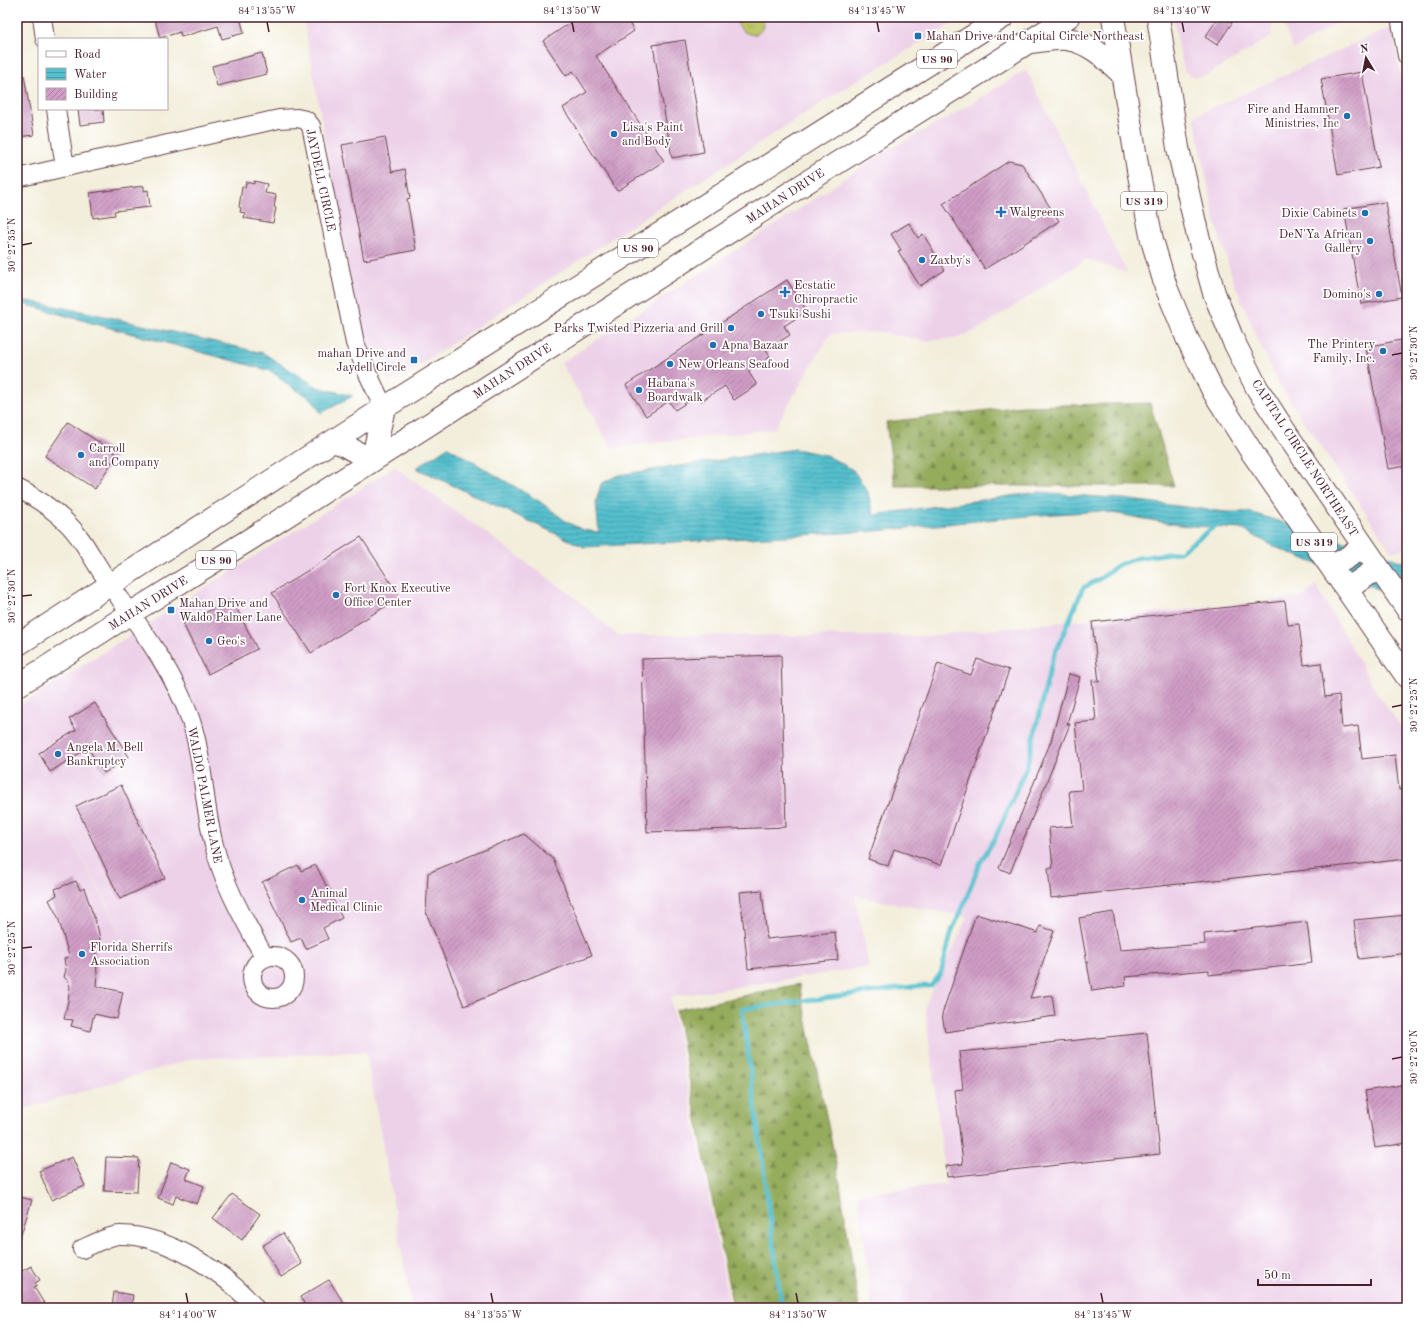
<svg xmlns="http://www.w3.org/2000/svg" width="1424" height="1325" font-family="'Old Standard TT',serif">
	<defs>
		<pattern id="grass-tufts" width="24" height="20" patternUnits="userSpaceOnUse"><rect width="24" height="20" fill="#bcc869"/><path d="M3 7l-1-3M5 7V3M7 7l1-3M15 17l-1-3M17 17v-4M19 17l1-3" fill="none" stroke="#a3ab5b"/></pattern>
		<pattern id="forest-firs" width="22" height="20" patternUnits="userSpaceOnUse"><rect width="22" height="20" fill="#95ac5d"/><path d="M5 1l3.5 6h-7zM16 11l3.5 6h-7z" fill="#7c8b4d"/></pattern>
		<pattern id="water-rules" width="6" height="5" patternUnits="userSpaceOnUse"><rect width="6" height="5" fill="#54c0ce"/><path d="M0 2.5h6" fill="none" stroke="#489ba7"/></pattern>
		<pattern id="building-hatch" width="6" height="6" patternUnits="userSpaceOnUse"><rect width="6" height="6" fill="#cf9cc5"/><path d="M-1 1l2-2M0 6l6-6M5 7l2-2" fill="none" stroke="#aa7fa0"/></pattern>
	</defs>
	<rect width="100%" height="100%" fill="#fff"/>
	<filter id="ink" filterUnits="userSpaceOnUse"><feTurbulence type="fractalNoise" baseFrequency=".025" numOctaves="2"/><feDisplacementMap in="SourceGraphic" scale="8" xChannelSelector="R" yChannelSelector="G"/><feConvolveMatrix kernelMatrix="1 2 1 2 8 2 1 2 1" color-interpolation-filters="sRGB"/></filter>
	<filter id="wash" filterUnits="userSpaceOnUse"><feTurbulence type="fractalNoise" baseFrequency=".012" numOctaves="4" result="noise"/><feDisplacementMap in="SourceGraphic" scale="16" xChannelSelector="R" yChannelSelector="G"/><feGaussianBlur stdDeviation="0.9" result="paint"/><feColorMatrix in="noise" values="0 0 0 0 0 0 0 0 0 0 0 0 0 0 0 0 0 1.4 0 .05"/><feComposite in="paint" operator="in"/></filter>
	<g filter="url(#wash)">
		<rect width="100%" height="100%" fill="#f3eedb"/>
		<path fill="#edd1e9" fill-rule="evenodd" d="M303 17H963L853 83 672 199 406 374 389 381 360 333Z
			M1173 17H1277L1274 21 1271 37 1207 75 1195 77 1184 71Z
			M1281 17H1346L1293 50Z
			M1392 27 1407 112V547L1392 552 1280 386 1258 340 1233 280 1215 221 1194 116Z
			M1026 70 1127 273 1086 259 982 327 961 337 947 339 926 341 879 332 830 334 774 429 612 448 561 363 801 208 879 155 949 117Z
			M395 467 573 596 617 635 928 636 1304 597 1316 585 1377 693 1407 735V1308H872L858 1194 946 1184 925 1006 968 917 855 896 869 967 670 997 730 1308H412L366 1052 191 1059 17 1111V707ZM48 794 154 990 104 900Z"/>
		<path fill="url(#grass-tufts)" stroke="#83744a" d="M745 17H763C766 41 742 39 736 20Z"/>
		<path fill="url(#forest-firs)" stroke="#706644" d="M1150 403 1174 486H895L886 422 1022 406Z
			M799 984 839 1178 859 1308H733L676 1010Z"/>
		<path fill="url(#water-rules)" stroke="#4f707c" d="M17 299 91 313 263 353 317 387 353 396 321 413 312 399 287 384 271 371 88 322 17 302Z
			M448 447 539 501 567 522 583 530 599 532 596 502 601 484 618 475 795 449 826 455 853 470 868 492 873 515 1039 492 1123 499 1226 512H1250L1407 563V601L1275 547 1242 529 1178 525 1101 511 1027 516 876 531 584 547 416 468Z"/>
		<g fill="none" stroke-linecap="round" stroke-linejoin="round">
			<path stroke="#54c0ce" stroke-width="4.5" d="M782 1308 742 1009 918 986H931L941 973 952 930 960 914 979 865 995 838 1027 766 1052 660 1083 588 1101 578 1118 565 1137 558 1180 552 1214 527"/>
		</g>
		<g id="blocks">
			<path fill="url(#building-hatch)" d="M164 17H240L244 33 222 39 218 26 181 37 180 32 160 38 155 20Z
				M579 17H625L634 31 596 56 664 161 617 191 563 108 587 92 573 71 566 76 543 41Z
				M1219 17H1224L1232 23 1217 45 1205 37Z
				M685 40 704 152 672 158 653 45Z
				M262 53 267 74 217 86 212 66Z
				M1362 72 1379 167 1338 175 1321 79Z
				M24 75 34 135 17 137V76Z
				M78 109H103L104 122 80 125Z
				M385 137 392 172 405 169 410 198 407 199 416 250 364 260 342 145Z
				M1009 161 1022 164 1059 221 985 269 943 204Z
				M254 181 267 184 265 193 276 195 274 207 276 208 273 223 244 218 245 213 240 212 241 208 239 207 242 187 245 188 246 182 254 184Z
				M144 186V191L148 190 150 207 114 211 115 215 93 218 90 193Z
				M1385 202 1402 297 1361 304 1344 209Z
				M909 223 918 238 923 234 945 270 920 286 898 251 901 250 891 234Z
				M787 280 807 311 784 326 790 335 766 350 770 357 748 371 757 385 734 400 725 386 701 401 698 395 675 410 669 401 646 416 626 385Z
				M1401 340 1407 372V466L1388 469 1366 347Z
				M68 422 117 454 95 489 45 456Z
				M361 537 400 597 311 653 272 593Z
				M232 599 257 649 208 674 183 624Z
				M1285 601 1288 625 1299 624 1304 665 1321 663 1325 697 1339 695 1342 728 1358 726 1362 759 1395 755 1399 790 1407 789V859L1051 898 1048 868H1053L1049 828 1073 826 1069 791 1082 790 1075 723 1096 721 1092 680 1099 682 1092 622Z
				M781 655 786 827 647 832 642 659Z
				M977 659 1009 670 941 865 894 849 888 866 868 859 938 663 971 675Z
				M1069 674 1080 677 1067 724H1070L1010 873 999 868 1051 741Z
				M95 703 129 757 104 773 88 748 50 772 39 753 76 730 69 719Z
				M121 785 165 878 120 899 76 806Z
				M524 834 553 859 592 955 464 1006 426 912 428 873Z
				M298 865 301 871 316 865 342 918 323 928 328 939 306 949 301 938 291 942 262 882Z
				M76 881 80 890 84 888 98 929 101 945 95 946 97 974 96 986 123 992 117 1019 94 1014 90 1031 71 1026 73 1020 64 1019 68 1001 70 987 68 981 64 977 66 970 64 959 69 956 58 917 49 900 57 895 55 889Z
				M762 890 767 939 835 932 838 960 748 969 740 892Z
				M1113 912 1120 950 1205 944 1204 934 1307 922 1312 963 1209 975V970L1125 977 1126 986 1092 991 1079 918Z
				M976 914 1017 927V926L1038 933 1040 926 1054 931 1030 998 1052 995 1055 1016 945 1032 942 1014Z
				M1407 915V953L1359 959 1354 920Z
				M1147 1033 1160 1154 947 1177 946 1166 963 1164 955 1090 963 1089 959 1052Z
				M1407 1084V1143L1375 1148 1365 1091Z
				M72 1157 85 1186 51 1200 39 1171Z
				M106 1157 139 1158 137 1192 104 1191Z
				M171 1162 190 1169 186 1179 204 1186 197 1204 176 1196 173 1204 158 1198Z
				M232 1194 260 1214 242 1240 213 1218Z
				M17 1196 32 1200 20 1238H17Z
				M283 1233 302 1264 281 1277 262 1246Z
				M31 1266 40 1280 35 1283 37 1286 34 1287 47 1308H17V1274Z
				M329 1280 347 1308H307L300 1297Z
				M114 1292 133 1295 131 1308H112Z"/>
		</g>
	</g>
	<g filter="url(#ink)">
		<use href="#blocks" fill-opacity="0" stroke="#633e45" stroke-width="1"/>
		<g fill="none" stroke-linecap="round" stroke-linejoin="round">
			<g stroke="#633e45" stroke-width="20">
				<path id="street" d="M42 17 45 39
					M1400 17 1407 56
					M56 109 65 167
					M17 178 279 119 297 118 306 120 311 126 355 343 368 374 384 408
					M17 488C35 497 52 508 66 522 82 537 91 556 103 574 134 620 171 665 190 718 204 759 203 804 214 845 224 886 245 921 265 958
					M252 977a21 21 0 1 1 42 0a21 21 0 1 1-42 0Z
					M82 1249C91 1245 111 1235 119 1235 165 1234 227 1273 255 1308"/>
			</g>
			<g stroke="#633e45" stroke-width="24">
				<path id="primary" d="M1113 17 1138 170 1152 240 1166 287 1187 338 1213 391 1253 454 1407 677
					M1158 17 1178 148 1197 232 1214 293 1233 340 1257 388 1288 436 1407 609
					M1030 42C1042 41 1055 38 1067 39 1090 42 1107 60 1122 74
					M333 441 344 445 372 461
					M372 461 384 408
					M1332 567 1364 547
					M1347 589 1378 568
					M17 645 384 408 1003 17
					M17 686 131 613 252 538 807 182 1068 17"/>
			</g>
			<use href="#street" stroke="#fff" stroke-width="18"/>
			<use href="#primary" stroke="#fff" stroke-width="22"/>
		</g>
	</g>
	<path fill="none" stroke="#4a1f2b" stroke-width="1.5" d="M267 22 269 32M572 22 574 32M877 22 879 32M1182 22 1184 32M22 245 32 243M1392 355 1402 353M22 596 32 595M1392 707 1402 705M22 948 32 947M1392 1059 1402 1057M186 1293 188 1303M491 1293 493 1303M796 1293 798 1303M1101 1293 1103 1303"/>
	<g fill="#1f6fb2" stroke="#fff" stroke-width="1.5">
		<rect x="914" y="32" width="8" height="8" rx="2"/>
		<circle cx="1347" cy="116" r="4"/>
		<circle cx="614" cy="134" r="4"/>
		<path d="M999 206h4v4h4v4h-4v4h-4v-4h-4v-4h4z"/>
		<circle cx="1365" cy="213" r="4"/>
		<circle cx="1370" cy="241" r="4"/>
		<circle cx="922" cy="260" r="4"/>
		<path d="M783 286h4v4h4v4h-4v4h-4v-4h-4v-4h4z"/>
		<circle cx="1379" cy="294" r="4"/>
		<circle cx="761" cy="314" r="4"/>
		<circle cx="731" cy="328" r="4"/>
		<circle cx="713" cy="345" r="4"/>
		<circle cx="1383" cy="351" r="4"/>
		<rect x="410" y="356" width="8" height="8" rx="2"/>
		<circle cx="670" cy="364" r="4"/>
		<circle cx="639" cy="390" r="4"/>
		<circle cx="81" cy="455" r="4"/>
		<circle cx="336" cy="595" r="4"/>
		<rect x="167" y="606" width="8" height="8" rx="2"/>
		<circle cx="209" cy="641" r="4"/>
		<circle cx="58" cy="754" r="4"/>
		<circle cx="302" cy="900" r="4"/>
		<circle cx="82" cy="954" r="4"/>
	</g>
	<g text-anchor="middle" stroke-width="3.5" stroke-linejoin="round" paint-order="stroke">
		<g fill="#fff" stroke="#80626b" stroke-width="1">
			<rect x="917" y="50" width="40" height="18" rx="3"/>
			<rect x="1121" y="192" width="46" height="18" rx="3"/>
			<rect x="618" y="239" width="40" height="18" rx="3"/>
			<rect x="1291" y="533" width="46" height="18" rx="3"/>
			<rect x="196" y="551" width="40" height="18" rx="3"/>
		</g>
		<g font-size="11" font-weight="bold" fill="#4a1f2b">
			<text x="937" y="63">US 90</text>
			<text x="1144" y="205">US 319</text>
			<text x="638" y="252">US 90</text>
			<text x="1314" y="546">US 319</text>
			<text x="216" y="564">US 90</text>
		</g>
		<g font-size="12" fill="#4a1f2b" stroke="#fff" text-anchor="start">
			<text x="926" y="40">Mahan Drive and Capital Circle Northeast</text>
			<text x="1339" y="113" text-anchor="end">Fire and Hammer<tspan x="1339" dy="14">Ministries, Inc</tspan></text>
			<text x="622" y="131">Lisa's Paint<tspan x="622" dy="14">and Body</tspan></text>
			<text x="1009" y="216">Walgreens</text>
			<text x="1357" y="217" text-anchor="end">Dixie Cabinets</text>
			<text x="1362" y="238" text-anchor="end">DeN'Ya African<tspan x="1362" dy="14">Gallery</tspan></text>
			<text x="930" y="264">Zaxby's</text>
			<text x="794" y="289">Ecstatic<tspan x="794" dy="14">Chiropractic</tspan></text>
			<text x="1371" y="298" text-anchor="end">Domino's</text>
			<text x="769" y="318">Tsuki Sushi</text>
			<text x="723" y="332" text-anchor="end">Parks Twisted Pizzeria and Grill</text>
			<text x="1375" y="348" text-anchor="end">The Printery<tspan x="1375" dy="14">Family, Inc.</tspan></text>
			<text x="721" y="349">Apna Bazaar</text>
			<text x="406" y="357" text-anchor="end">mahan Drive and<tspan x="406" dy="14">Jaydell Circle</tspan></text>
			<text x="678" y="368">New Orleans Seafood</text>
			<text x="647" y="387">Habana's<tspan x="647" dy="14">Boardwalk</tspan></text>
			<text x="89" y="452">Carroll<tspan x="89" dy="14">and Company</tspan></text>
			<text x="344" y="592">Fort Knox Executive<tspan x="344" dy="14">Office Center</tspan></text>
			<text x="179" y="607">Mahan Drive and<tspan x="179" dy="14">Waldo Palmer Lane</tspan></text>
			<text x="217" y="645">Geo's</text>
			<text x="66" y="751">Angela M. Bell<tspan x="66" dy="14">Bankruptcy</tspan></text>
			<text x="310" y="897">Animal<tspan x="310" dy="14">Medical Clinic</tspan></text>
			<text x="90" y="951">Florida Sherrifs<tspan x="90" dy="14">Association</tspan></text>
		</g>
		<g font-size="12" fill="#4a1f2b" stroke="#fff">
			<text transform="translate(321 180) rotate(78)" y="4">JAYDELL CIRCLE</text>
			<text transform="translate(785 196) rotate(-33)" y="4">MAHAN DRIVE</text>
			<text transform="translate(512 371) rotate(-33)" y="4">MAHAN DRIVE</text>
			<text transform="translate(1305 458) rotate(57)" y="4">CAPITAL CIRCLE NORTHEAST</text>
			<text transform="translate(148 603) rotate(-32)" y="4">MAHAN DRIVE</text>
			<text transform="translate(205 795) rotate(79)" y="4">WALDO PALMER LANE</text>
		</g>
	</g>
	<rect width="1424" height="1325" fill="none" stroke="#fff" stroke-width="44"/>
	<rect x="38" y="38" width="130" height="72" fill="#ffffff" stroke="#b7a5aa"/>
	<rect x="46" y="51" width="20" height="6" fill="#ffffff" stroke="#b7a5aa"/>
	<text x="74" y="58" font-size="12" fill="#4a1f2b">Road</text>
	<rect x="46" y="68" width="20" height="12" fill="url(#water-rules)" stroke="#b7a5aa"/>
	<text x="74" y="78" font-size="12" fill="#4a1f2b">Water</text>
	<rect x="46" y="88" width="20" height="12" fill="url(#building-hatch)" stroke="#b7a5aa"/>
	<text x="74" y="98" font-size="12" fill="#4a1f2b">Building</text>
	<g transform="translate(1366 58) rotate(350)" stroke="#ffffff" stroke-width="3" paint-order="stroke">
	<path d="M0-3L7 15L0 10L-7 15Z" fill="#4a1f2b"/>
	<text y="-6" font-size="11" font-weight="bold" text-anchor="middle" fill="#4a1f2b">N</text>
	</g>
	<path d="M1258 1279v6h113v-6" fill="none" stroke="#4a1f2b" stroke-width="2"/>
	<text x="1264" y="1279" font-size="12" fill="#4a1f2b" stroke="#ffffff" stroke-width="3" paint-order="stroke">50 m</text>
	<rect x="22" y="22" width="1380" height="1281" fill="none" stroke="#4a1f2b" stroke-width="1.5"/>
	<g font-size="10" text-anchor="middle" fill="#4a1f2b">
		<text x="267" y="14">84°13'55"W</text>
		<text x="572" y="14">84°13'50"W</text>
		<text x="877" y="14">84°13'45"W</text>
		<text x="1182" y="14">84°13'40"W</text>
		<text transform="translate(11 245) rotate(-90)" y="4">30°27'35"N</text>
		<text transform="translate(1413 353) rotate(-90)" y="4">30°27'30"N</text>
		<text transform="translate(11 596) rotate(-90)" y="4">30°27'30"N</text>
		<text transform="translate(1413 705) rotate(-90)" y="4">30°27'25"N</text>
		<text transform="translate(11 948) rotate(-90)" y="4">30°27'25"N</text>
		<text transform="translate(1413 1057) rotate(-90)" y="4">30°27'20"N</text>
		<text x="188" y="1318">84°14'00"W</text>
		<text x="493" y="1318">84°13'55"W</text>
		<text x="798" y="1318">84°13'50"W</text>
		<text x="1103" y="1318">84°13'45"W</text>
	</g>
</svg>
